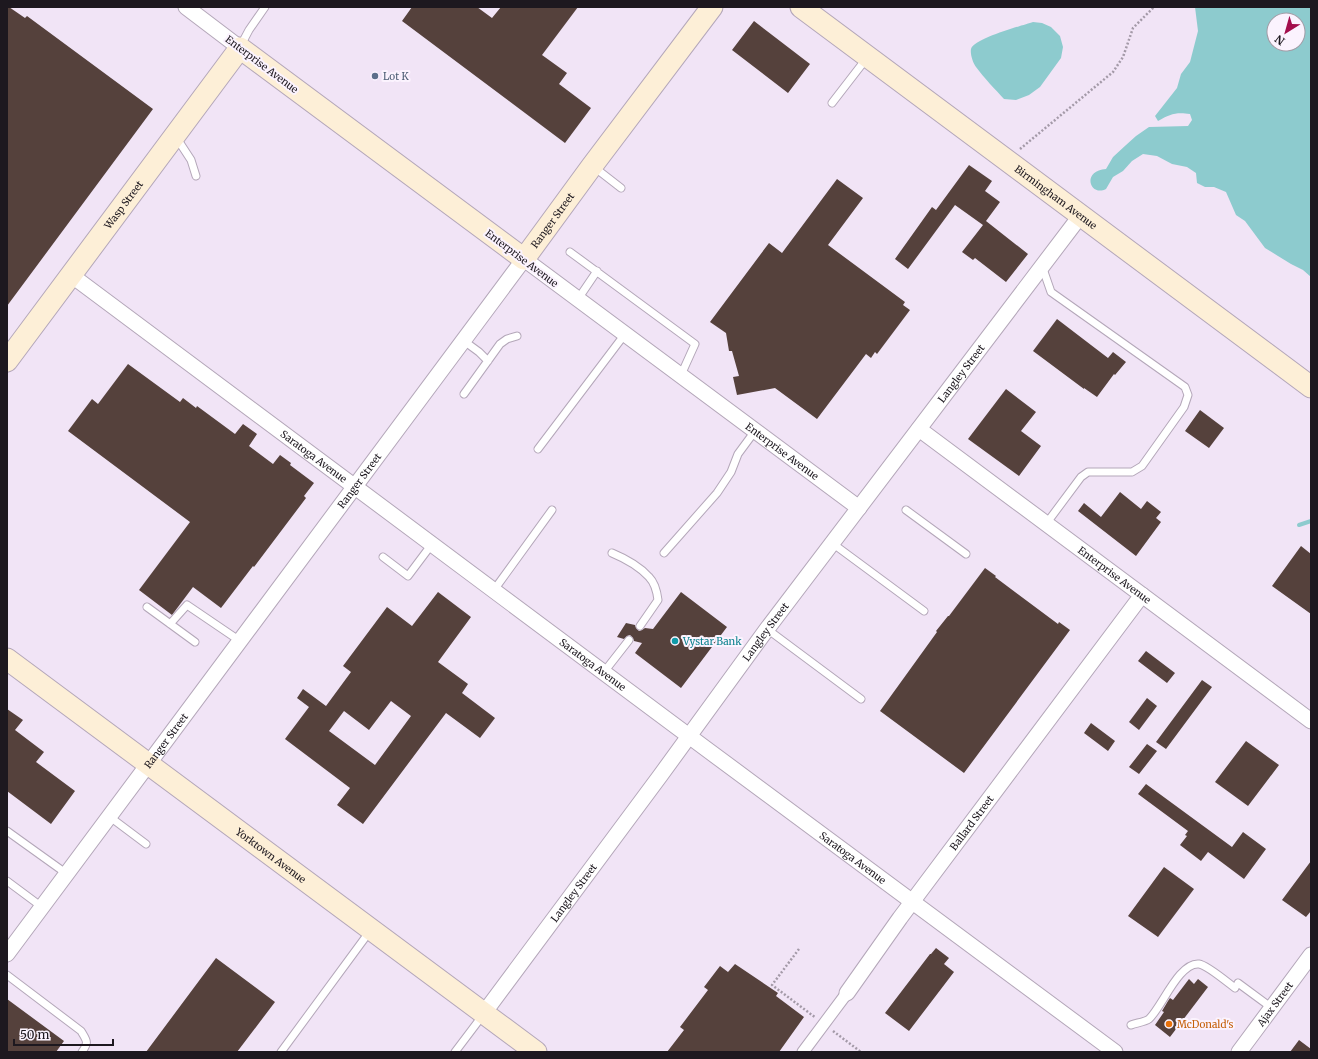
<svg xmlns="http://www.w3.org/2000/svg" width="1318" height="1059" font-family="Merriweather,serif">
	<rect width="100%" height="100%" fill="#f1e4f6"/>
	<path fill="#8dcbce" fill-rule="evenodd" d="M1195 7H1311V277L1303 270 1291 264 1265 248 1245 221 1236 215 1226 192 1214 187H1205L1197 183 1196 173 1187 167 1172 164 1157 156 1143 154 1132 161 1123 171 1113 177 1106 189C1090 197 1081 171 1106 169L1113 157 1126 145 1136 136 1149 127 1188 126 1192 120 1190 114C1176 112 1170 114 1158 121L1155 116 1177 88 1181 74 1190 62 1198 31ZM1274 20H1298V44H1274Z
		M1033 22 1042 23 1051 27 1060 36 1063 47 1061 58 1040 87 1029 95 1016 100 1004 99C995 89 984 78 976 67 973 63 970 54 971 49 975 38 1021 26 1033 22Z"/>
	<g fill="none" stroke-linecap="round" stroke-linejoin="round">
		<path stroke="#8dcbce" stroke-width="4" d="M1299 525 1311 521"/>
	</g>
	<path fill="#55413c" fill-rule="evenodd" d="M7 7H9L25 18 27 16 153 109 7 306Z
		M412 7H477L492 18 501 7H578L542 55 567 73 559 84 591 108 565 143 402 21Z
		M754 21 810 64 788 93 732 50Z
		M969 165 992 181 985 191 1000 202 986 221 1028 254 1006 282 975 258 973 260 962 252 983 225 955 205 908 269 895 259 932 207 936 210Z
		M837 179 863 198 828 245 905 302 903 305 910 310 877 354 875 352 871 358 866 354 817 419 775 388 737 395 733 377 739 376 732 351H729L726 333 710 322 769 243 782 253Z
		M1057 319 1108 358 1113 352 1126 362 1115 375 1114 374 1097 397 1084 388V389L1033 351Z
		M128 364 180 402 183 398 196 408 197 406 235 434 243 424 257 434 249 446 273 464 280 455 291 463 290 465 314 483 304 496 306 498 254 567 253 566 221 608 193 587 172 615 139 590 190 522 68 431 92 399 98 404Z
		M1006 389 1036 412 1021 431 1041 446 1019 476 968 439Z
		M1200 410 1224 428 1209 448 1185 431Z
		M1120 492 1141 509 1147 501 1161 512 1156 518 1161 522 1136 556 1078 511 1084 503 1101 517Z
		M1301 546 1311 554V614L1272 586Z
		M985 568 996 576 995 577 1058 624 1059 622 1070 630 964 773 880 711 937 632 936 631 948 616H949Z
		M438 592 471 617 438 662 468 684 462 693 495 718 480 738 446 713 363 824 337 805 350 788 285 739 309 707 297 698 303 689 326 706 351 672 343 666 387 607 412 626ZM391 701 411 716 375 765 329 731 344 711 369 730Z
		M681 592 727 627 681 688 635 653 642 643 634 641 633 638 630 635 627 636 624 639 617 637 626 623 635 625 636 628 639 631 642 630 645 628 653 629Z
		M1146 651 1175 673 1167 683 1138 661Z
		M1202 680 1212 687 1166 749 1156 742Z
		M1147 698 1157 706 1139 730 1129 722Z
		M7 709 23 720 15 730 44 752 36 762 75 791 51 824 7 791Z
		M1091 723 1115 741 1108 751 1084 733Z
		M1246 741 1279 765 1248 806 1215 782Z
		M1147 744 1157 751 1139 774 1129 767Z
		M1146 784 1232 847 1243 832 1266 849 1244 879 1208 852 1201 861 1180 845 1187 836 1185 835 1188 831 1138 794Z
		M1311 861V911L1306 917 1282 900Z
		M1164 867 1194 889 1158 937 1128 916Z
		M936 948 949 958 944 964 954 972 909 1031 885 1013 930 954H931Z
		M216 958 275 1002 237 1052H146Z
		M735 964 778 993 776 996 804 1017 779 1052H667L684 1030 680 1027 708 990 704 987 720 966 728 972Z
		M1189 979 1194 984 1198 979 1208 987 1170 1037 1155 1025 1164 1012 1162 1011 1168 1001 1170 998 1173 1000Z
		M7 999 64 1041 56 1052H7Z
		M1299 1040 1311 1049V1052H1290Z"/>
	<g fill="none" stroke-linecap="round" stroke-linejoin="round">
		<g stroke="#b4a7b9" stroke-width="9">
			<path id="service" d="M240 47 249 30 265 7
				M832 103 866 59
				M176 137 191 160 196 176
				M594 167 621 188
				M570 252 695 344 681 375
				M1042 266 1051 292 1185 387 1188 395 1184 407 1142 466 1132 472H1088L1081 477 1046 524
				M578 299 597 271
				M464 341 479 352 488 361
				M464 394 500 344 507 339 517 336
				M538 449 625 334
				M906 510 966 554
				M832 543 924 611
				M612 553C624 558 640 567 649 577 655 583 657 592 658 600L640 626
				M664 553 717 493 731 472 738 454 755 431
				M383 557 408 576 432 544
				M494 590 552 510
				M147 607 195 642
				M170 624 187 605 240 641
				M767 629 861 699
				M604 672 629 640
				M110 817 146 844
				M7 831 67 874
				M7 881 42 907
				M7 975 81 1031C87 1041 89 1042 82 1052
				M1238 983 1272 1008
				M1131 1025C1136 1023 1145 1022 1149 1019 1162 1007 1179 962 1199 964 1207 965 1227 982 1235 988
				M281 1052 370 931
				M455 1052 483 1015"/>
		</g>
		<g stroke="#b4a7b9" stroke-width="13">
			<path id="pedestrian" d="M803 1052 847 993"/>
		</g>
		<g stroke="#b4a7b9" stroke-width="17">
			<g id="minor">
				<path d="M186 7 240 48"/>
				<path id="s1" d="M71 275 705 748 1115 1052"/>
				<path id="s2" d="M919 429 1311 721"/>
				<path id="s3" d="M7 954 524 259 859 508"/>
				<path id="s4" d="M847 993 900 918 1142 595"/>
				<path id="s5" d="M484 1013 660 776 767 629 1081 215"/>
				<path id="s6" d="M1239 1052 1311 955"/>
			</g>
		</g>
		<g stroke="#b4a7b9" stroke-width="23">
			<g id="secondary">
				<path id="s7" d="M801 7 1311 387"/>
				<path id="s8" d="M7 361 240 48 524 259 592 166 712 7"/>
				<path id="s9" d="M7 659 536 1052"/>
			</g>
		</g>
		<path stroke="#a49aa8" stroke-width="2.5" stroke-dasharray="2 2" stroke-linecap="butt" d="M1020 149 1113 72 1123 57 1133 28 1154 7
			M799 949 772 985 816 1018
			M833 1031 861 1052"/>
		<use href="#service" stroke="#fff" stroke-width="7"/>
		<use href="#pedestrian" stroke="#fff" stroke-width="11"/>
		<use href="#minor" stroke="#fff" stroke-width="15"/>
		<use href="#secondary" stroke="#fdefd7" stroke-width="21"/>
	</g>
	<circle fill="#5c6f8a" stroke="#fbf3fe" stroke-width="1.5" cx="375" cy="76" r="4"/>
	<circle fill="#0f9aa8" stroke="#fbf3fe" stroke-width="1.5" cx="675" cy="641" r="4"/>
	<circle fill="#e8710a" stroke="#fbf3fe" stroke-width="1.5" cx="1169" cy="1024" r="4"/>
	<g text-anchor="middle" stroke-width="4" stroke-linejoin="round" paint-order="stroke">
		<g font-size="10" fill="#1d181f" stroke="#fbf3fe">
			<text transform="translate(262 64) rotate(37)" y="4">Enterprise Avenue</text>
			<text dy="4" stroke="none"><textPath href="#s7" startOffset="318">Birmingham Avenue</textPath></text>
			<text dy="4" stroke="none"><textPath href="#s8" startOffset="195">Wasp Street</textPath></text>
			<text dy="4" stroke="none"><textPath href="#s8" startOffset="792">Ranger Street</textPath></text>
			<text transform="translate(522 258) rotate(37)" y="4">Enterprise Avenue</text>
			<text dy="4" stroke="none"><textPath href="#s5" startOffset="798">Langley Street</textPath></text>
			<text dy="4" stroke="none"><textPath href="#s3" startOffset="1188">Enterprise Avenue</textPath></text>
			<text dy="4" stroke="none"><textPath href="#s1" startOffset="303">Saratoga Avenue</textPath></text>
			<text dy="4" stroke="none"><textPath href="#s3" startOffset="590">Ranger Street</textPath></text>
			<text dy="4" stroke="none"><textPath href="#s2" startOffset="244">Enterprise Avenue</textPath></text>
			<text dy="4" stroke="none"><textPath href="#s5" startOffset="474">Langley Street</textPath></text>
			<text dy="4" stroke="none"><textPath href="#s1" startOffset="651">Saratoga Avenue</textPath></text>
			<text dy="4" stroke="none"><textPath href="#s3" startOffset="266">Ranger Street</textPath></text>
			<text dy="4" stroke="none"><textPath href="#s4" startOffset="211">Ballard Street</textPath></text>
			<text dy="4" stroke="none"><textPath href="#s9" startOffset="329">Yorktown Avenue</textPath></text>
			<text dy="4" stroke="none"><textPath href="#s1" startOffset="975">Saratoga Avenue</textPath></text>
			<text dy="4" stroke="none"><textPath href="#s5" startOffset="150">Langley Street</textPath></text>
			<text dy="4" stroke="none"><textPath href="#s6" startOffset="60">Ajax Street</textPath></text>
		</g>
		<g font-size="10" fill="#4e5e75" stroke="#fbf3fe" text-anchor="start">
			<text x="383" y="80">Lot K</text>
		</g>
		<g font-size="10" fill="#0d838f" stroke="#fbf3fe" text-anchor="start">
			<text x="683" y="645">Vystar Bank</text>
		</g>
		<g font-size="10" fill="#c56008" stroke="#fbf3fe" text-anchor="start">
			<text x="1177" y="1028">McDonald's</text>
		</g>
	</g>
	<rect width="1318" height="1059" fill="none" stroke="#1d181f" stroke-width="16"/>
	<g transform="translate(1286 32) rotate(217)"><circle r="19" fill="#fbf3fe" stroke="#a29ba5"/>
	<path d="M0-3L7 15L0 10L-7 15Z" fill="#a30e4d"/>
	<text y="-6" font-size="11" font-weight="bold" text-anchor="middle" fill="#1d181f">N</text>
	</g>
	<path d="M14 1039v6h99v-6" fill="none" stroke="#1d181f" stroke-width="2"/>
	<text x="20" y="1039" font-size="12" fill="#1d181f" stroke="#fbf3fe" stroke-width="3" paint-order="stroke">50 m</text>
</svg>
